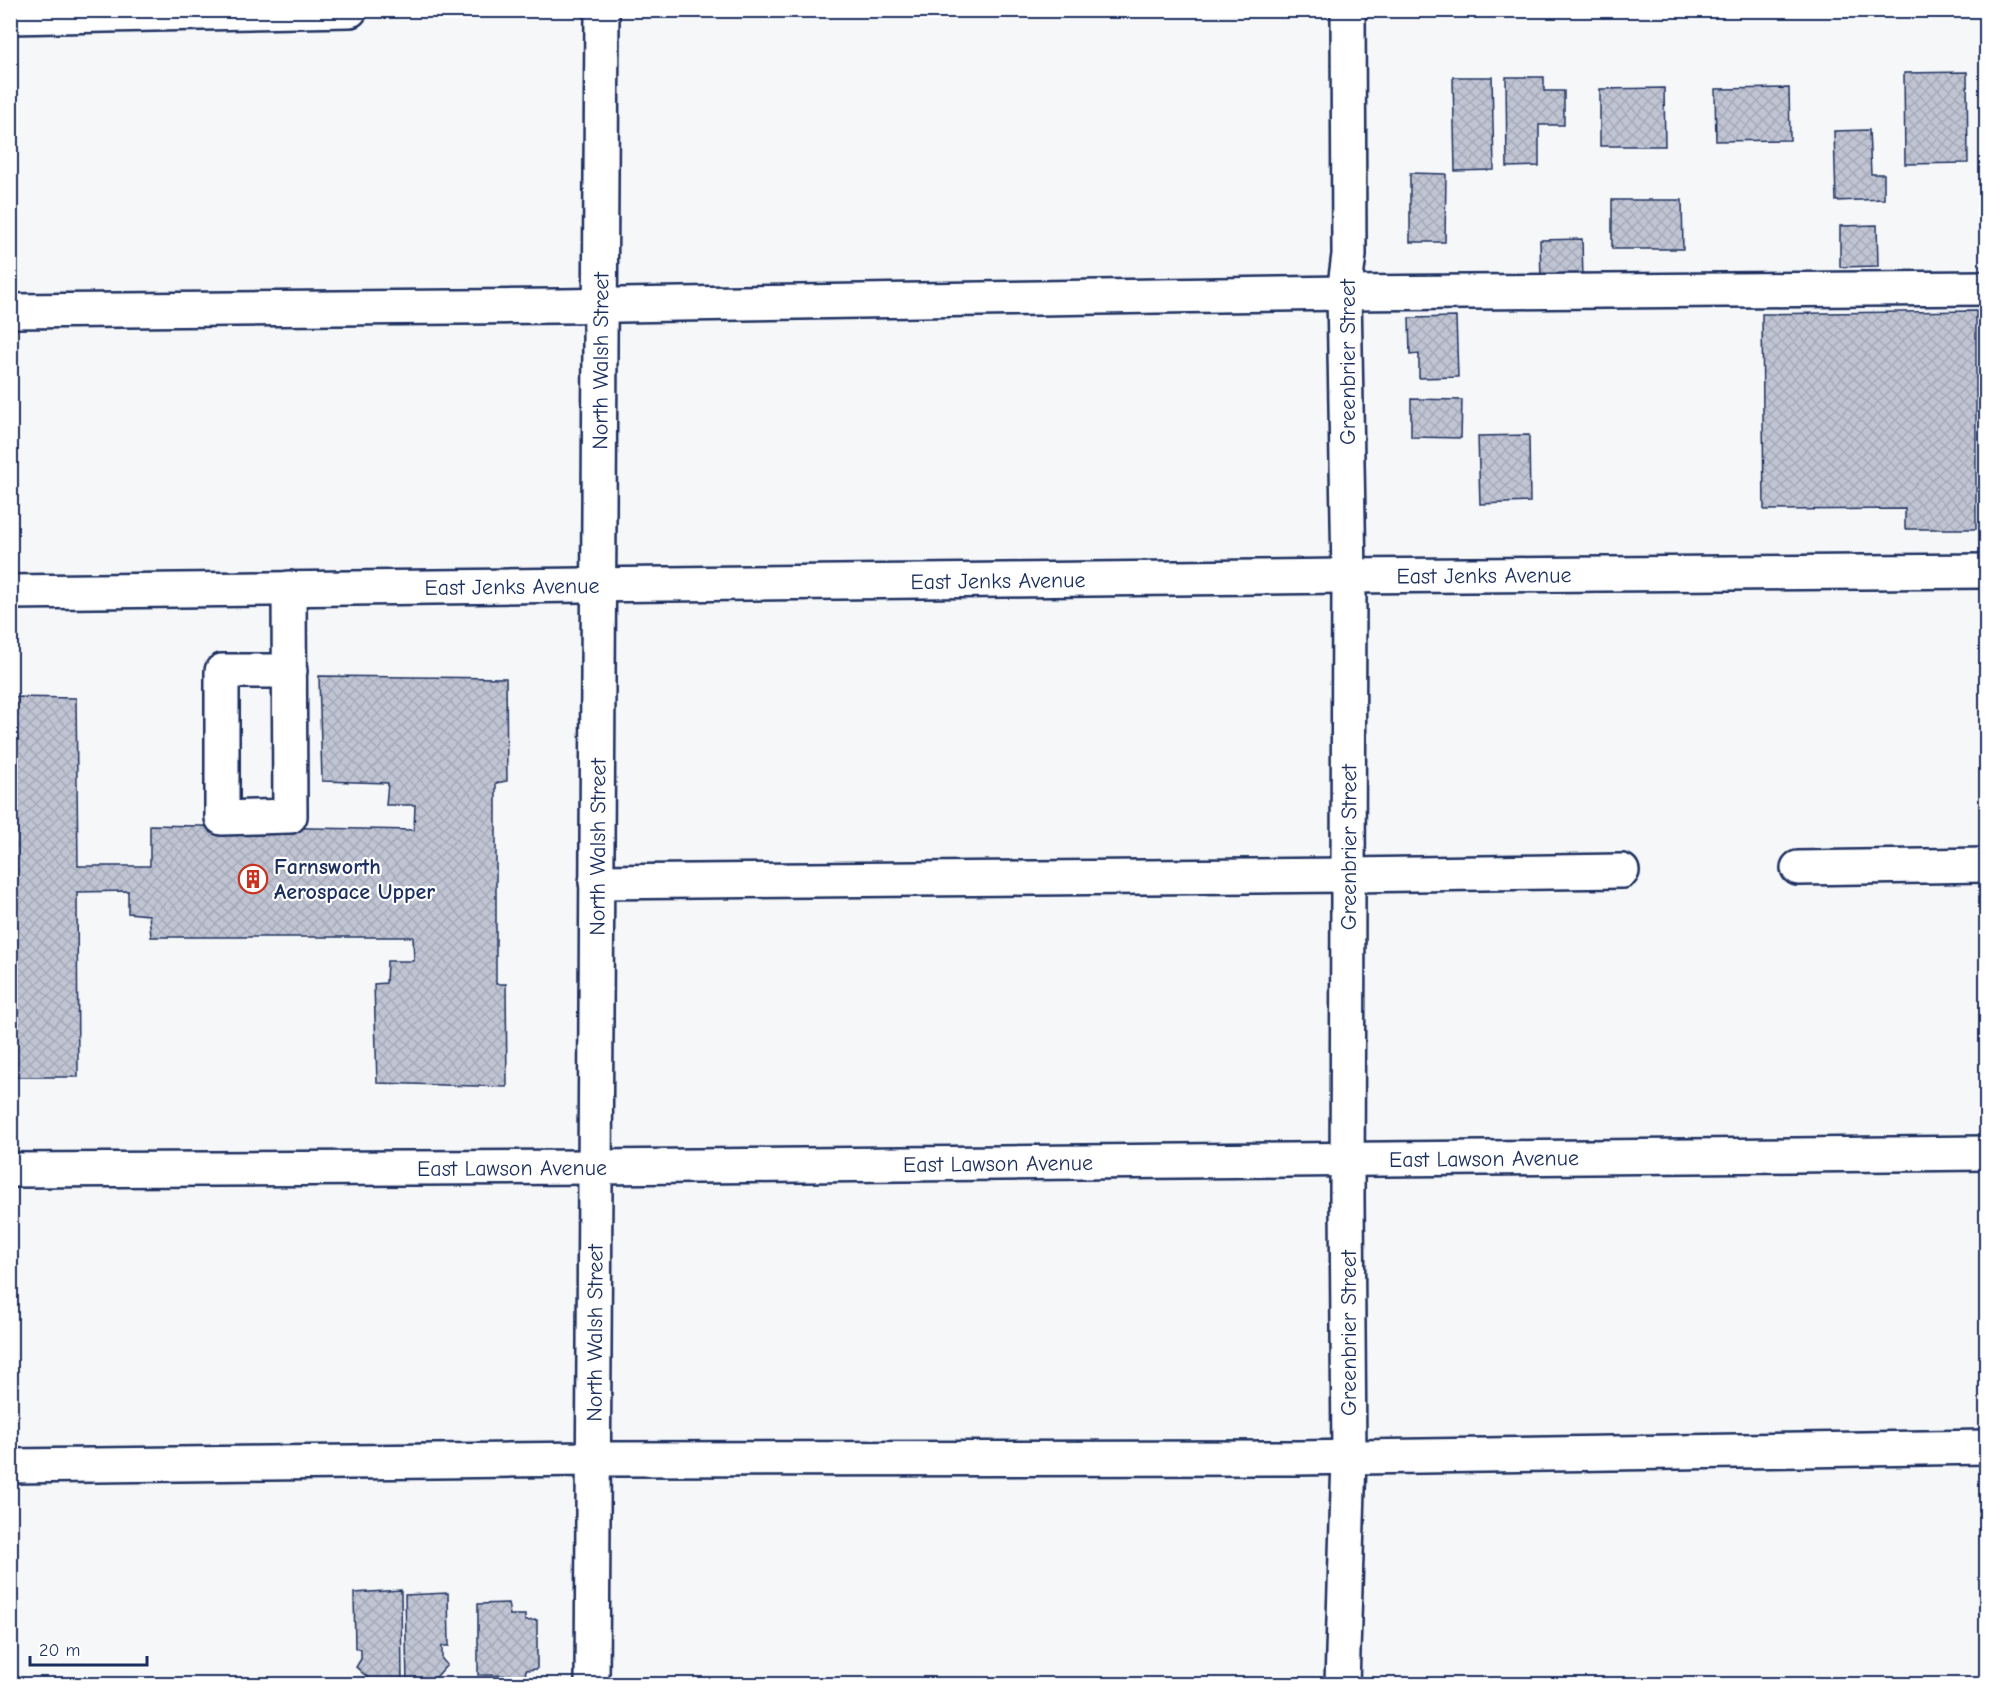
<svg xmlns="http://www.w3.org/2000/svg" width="1997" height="1695" font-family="'Comic Neue',sans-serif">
	<defs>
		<pattern id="building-cross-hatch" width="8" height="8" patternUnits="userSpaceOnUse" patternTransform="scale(1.5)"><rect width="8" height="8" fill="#c0c4d3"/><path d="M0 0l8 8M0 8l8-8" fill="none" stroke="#a4a9b8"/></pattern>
	</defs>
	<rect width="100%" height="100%" fill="#f6f7f9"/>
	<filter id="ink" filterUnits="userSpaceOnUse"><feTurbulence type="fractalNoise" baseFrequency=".0167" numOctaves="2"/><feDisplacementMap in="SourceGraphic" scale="12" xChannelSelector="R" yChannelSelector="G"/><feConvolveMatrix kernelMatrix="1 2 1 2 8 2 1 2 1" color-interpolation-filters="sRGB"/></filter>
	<g filter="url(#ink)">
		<path fill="url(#building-cross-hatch)" stroke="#1b2f5e" stroke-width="1.5" d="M1967 72 1968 163 1905 164 1904 73Z
			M1453 77H1492L1494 170 1455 171Z
			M1506 77H1544V91H1564V125H1539V166L1507 167Z
			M1664 88 1665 146H1600V89Z
			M1789 88 1790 140 1716 141 1715 89Z
			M1983 95H1986V159H1985Z
			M1869 130 1871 174H1884V199L1836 201 1834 131Z
			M1410 173 1446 174 1445 242H1410Z
			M1612 200H1682L1683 249H1612Z
			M1877 225 1878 266 1840 267V226Z
			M1582 239 1583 281 1541 282 1540 240Z
			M1976 311V529H1905V509L1764 510 1762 314Z
			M1456 317 1458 377 1419 378V354L1410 355 1409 318Z
			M1411 399 1462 400 1461 438 1411 437Z
			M1529 435 1530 502 1480 504 1478 436Z
			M319 676 506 678 507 781 496 783V984H506L507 1087 377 1083 374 984 386 983 387 961H414L413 937H151L149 915 128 913V891L77 892 78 1077H10V697L76 698 78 866H150V825L414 830 415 805H386L388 783 322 781Z
			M401 1590 402 1684H375L356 1667 361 1659V1649L355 1648 354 1593Z
			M448 1593 449 1646H442V1659L447 1665 430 1684H407L405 1595Z
			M508 1603 510 1615H525V1621L537 1620V1669L526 1670 525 1676 478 1675V1604Z"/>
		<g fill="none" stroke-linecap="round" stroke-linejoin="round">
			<g stroke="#1b2f5e" stroke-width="38">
				<g id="minor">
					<path d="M10 17 350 10"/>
					<path d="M10 311 561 306 1344 293 1986 288"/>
					<path d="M289 588 290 816 222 818V671H290"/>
					<path id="s1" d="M10 592 1343 576 1986 571"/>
					<path d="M1798 868 1986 865"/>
					<path d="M596 882 1349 875 1622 871"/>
					<path id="s2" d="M10 1170 595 1167 1986 1153"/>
					<path d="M10 1466 593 1459 1297 1458 1986 1447"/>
					<path id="s3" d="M592 1684 602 10"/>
					<path id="s4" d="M1342 1684 1349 1458 1347 1199 1349 576 1344 293 1349 255 1348 10"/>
				</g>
			</g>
			<use href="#minor" stroke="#fff" stroke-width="33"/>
		</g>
	</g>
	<defs>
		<g id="building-ring" transform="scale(1.5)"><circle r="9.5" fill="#fff" stroke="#c8321e" stroke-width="1.5"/><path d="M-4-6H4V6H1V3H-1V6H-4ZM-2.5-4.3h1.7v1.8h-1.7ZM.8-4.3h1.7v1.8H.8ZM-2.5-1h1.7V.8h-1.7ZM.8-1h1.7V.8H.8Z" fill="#c8321e"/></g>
	</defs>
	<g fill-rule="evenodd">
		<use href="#building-ring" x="253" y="879"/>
	</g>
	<g text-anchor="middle" stroke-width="4.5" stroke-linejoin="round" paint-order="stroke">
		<g font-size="22" fill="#1b2f5e" stroke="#fff">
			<text dy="8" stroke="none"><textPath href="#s3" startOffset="1323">North Walsh Street</textPath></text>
			<text transform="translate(1347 362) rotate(-90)" y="8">Greenbrier Street</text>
			<text dy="8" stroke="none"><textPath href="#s1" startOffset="1474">East Jenks Avenue</textPath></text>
			<text dy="8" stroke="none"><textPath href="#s1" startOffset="988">East Jenks Avenue</textPath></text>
			<text dy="8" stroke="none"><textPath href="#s1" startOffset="502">East Jenks Avenue</textPath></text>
			<text dy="8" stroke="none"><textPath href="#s3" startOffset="837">North Walsh Street</textPath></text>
			<text dy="8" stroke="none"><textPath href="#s4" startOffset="837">Greenbrier Street</textPath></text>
			<text dy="8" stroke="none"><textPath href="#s2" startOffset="1474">East Lawson Avenue</textPath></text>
			<text dy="8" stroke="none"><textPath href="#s2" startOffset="988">East Lawson Avenue</textPath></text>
			<text dy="8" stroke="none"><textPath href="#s2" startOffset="502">East Lawson Avenue</textPath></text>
			<text dy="8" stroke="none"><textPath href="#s3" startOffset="351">North Walsh Street</textPath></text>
			<text transform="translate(1348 1333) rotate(-90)" y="8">Greenbrier Street</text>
		</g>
		<g font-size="22" font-weight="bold" fill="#1b2f5e" stroke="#fff" text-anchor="start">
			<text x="274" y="874">Farnsworth<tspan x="274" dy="25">Aerospace Upper</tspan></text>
		</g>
	</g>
	<rect width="1997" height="1695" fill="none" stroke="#fff" stroke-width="36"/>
	<rect x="18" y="18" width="1961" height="1659" fill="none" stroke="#1b2f5e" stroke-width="2" filter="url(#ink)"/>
	<path d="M30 1656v9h117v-9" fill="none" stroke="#1b2f5e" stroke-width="3"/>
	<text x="39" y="1656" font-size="18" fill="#1b2f5e" stroke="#ffffff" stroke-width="4.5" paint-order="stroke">20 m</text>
</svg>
